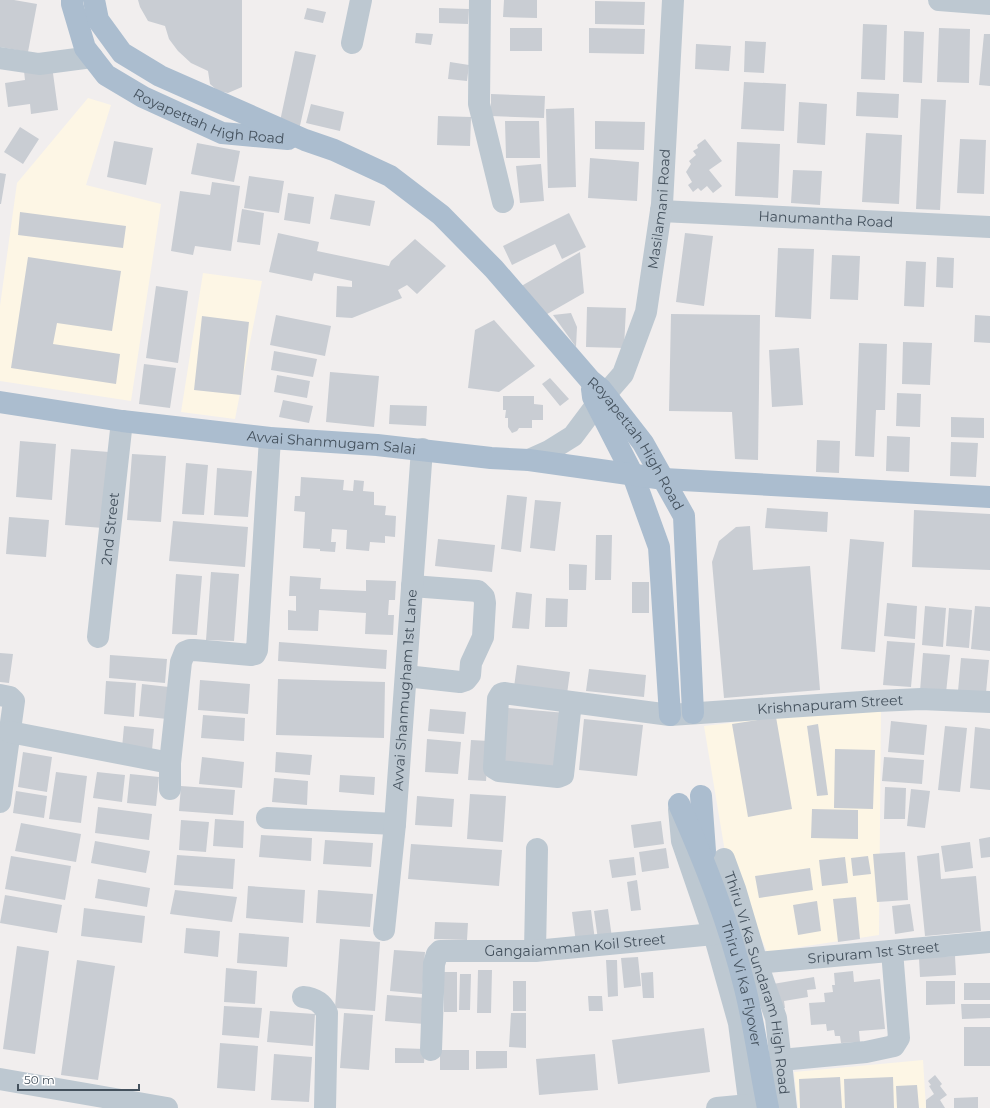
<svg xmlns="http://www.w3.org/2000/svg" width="990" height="1108" font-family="Montserrat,sans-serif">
	<rect width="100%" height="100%" fill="#f1eeee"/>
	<path fill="#fdf6e5" d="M88 98 111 105 86 185 161 204 131 401 0 381V306L17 183Z
		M203 273 262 281 235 419 181 412Z
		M881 710 879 935 767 952 725 852 704 726 806 714Z
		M923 1060 926 1108H798L794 1072Z"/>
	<path fill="#c9cdd3" d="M0 0H14L37 4 28 52 0 47Z
		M138 0H242V87L228 93 218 91 210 84 208 71 191 63 178 51 169 39 165 26 148 21 140 7Z
		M504 0H537V18L503 17Z
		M595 1 645 2 644 25 595 24Z
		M307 8 326 12 323 23 304 19Z
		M439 8 469 9 468 24 439 23Z
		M863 24 887 25 885 80 861 79Z
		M510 28H542V51H510Z
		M589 28 645 29 644 54 589 53Z
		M939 28 970 29 969 83 937 82Z
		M904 31 924 32 922 83 903 82Z
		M416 33 433 34 431 45 415 43Z
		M984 34H990V86L979 85Z
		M745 41 766 42 764 73 744 72Z
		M696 44 731 46 729 71 695 69Z
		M295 51 316 55 299 130 279 126Z
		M450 62 469 65 467 81 448 79Z
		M52 66 58 110 31 114 30 104 8 107 5 83 25 80 24 71Z
		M744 82 786 84 784 131 741 129Z
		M857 92 899 94 898 118 856 116Z
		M491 94 545 96 544 118 491 116Z
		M921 99 946 100 940 210 916 209Z
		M799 102 827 104 825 145 797 143Z
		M311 104 344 112 340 131 306 123Z
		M574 108 576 187 548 188 546 109Z
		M438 116 471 117 470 146 437 145Z
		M505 121H539L540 158H506Z
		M595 121 645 122 644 150 595 149Z
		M20 127 39 139 23 164 4 152Z
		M866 133 902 135 899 204 862 202Z
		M705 139 722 161 709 170 722 186 713 193 707 186 701 191 698 188 693 192 688 185 692 182 686 172 691 164 689 161 696 155 693 151 698 148 697 145Z
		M960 139 986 140 984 194 957 193Z
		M114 141 153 148 146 185 107 177Z
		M737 142 780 144 778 198 735 196Z
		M197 143 240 151 234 182 191 174Z
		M590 158 639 162 637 201 588 198Z
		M541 164 544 201 520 203 516 166Z
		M793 170 822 171 820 205 791 203Z
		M0 173 6 174 1 204H0Z
		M249 176 284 181 279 213 244 208Z
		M212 182 240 186 231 251 195 246 193 255 171 251 180 191 210 195Z
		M288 193 314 197 310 224 284 220Z
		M335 194 375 201 370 226 330 219Z
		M242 209 264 213 260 245 237 242Z
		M20 212 126 226 123 248 18 235Z
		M569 213 586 247 562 259 555 244 512 265 503 246Z
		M278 233 319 242 317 251 389 266 391 261 415 239 446 266 417 294 407 285 398 290 402 298 352 318 336 317 337 286 352 287V281L314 273 312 281 269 272Z
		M685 233 713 236 704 306 676 302Z
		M778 248 814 249 811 319 775 317Z
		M580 252 584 293 542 317 518 288Z
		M832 255 860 256 858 300 830 299Z
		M28 257 121 271 112 331 57 323 53 344 120 354 116 384 11 368Z
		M937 257 954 258 953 288 936 287Z
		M906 261 926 262 924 307 904 306Z
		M156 286 188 291 178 363 146 358Z
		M587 307 626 308 624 348 586 347Z
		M571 313 577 327 576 347 553 315Z
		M671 314 760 315 758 460 735 459 732 412 669 411Z
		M276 315 331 326 325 356 270 345Z
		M975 315 990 316V343L974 342Z
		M202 316 249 322 241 395 194 390Z
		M494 320 535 366 499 392 468 388 475 330Z
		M903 342 932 343 930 385 902 384Z
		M859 343 887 344 885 410H876L874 457 855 456Z
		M799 348 803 405 772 407 769 350Z
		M274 351 317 359 313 377 271 370Z
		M144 364 176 368 170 408 139 404Z
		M330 372 379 376 374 427 326 422Z
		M277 375 310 381 307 398 274 392Z
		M550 378 569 399 560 406 542 384Z
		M897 393 921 394 920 427 896 426Z
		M503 396H534V404L543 405V420H532V428H519L517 431 512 433 508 427V418H505L506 410H503Z
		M283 400 313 406 309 423 279 417Z
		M390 405 427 406 426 426 389 424Z
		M951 417 984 418V438L951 437Z
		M887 436 910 437 909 472 886 471Z
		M817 440 840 441 839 473 816 472Z
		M20 441 56 444 52 500 16 497Z
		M951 442 978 443 976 477 950 476Z
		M71 449 109 452 103 528 65 525Z
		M132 454 166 456 161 522 127 520Z
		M186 463 208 465 204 515 182 514Z
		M217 468 252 471 248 517 214 515Z
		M301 477 344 480 343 490 353 491 354 480 364 481 363 491 374 492V505L386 506 385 515 396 516 395 537 385 536V543L370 542 369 551 346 549 347 530 332 529 331 542H336L335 552 320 551V549L303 548 305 512 294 511 295 496H300Z
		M507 495 527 497 521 552 501 549Z
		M535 500 561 502 555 551 530 548Z
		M767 508 828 512 827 532 765 528Z
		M914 510 990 514V570L912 567Z
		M9 517 49 520 46 557 6 554Z
		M173 521 248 527 245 567 169 561Z
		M750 526 753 570 810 566 820 690 724 698 712 562 719 541 736 527Z
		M596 535H612L611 580H595Z
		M438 539 495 545 492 572 435 566Z
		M850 539 884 542 875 652 841 649Z
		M569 564 587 565 586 590H569Z
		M211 572 239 574 234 641 206 640Z
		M176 574 202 576 197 635 172 634Z
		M290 576 321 578 320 589 366 591V580L396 581 395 600H389L388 615H394L393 635 365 634 366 613 319 610 318 631 288 630V610L296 611V596H289Z
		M632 582H649V613H632Z
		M516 592 532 594 529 629 512 628Z
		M546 598 568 599 567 627H545Z
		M887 603 917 606 915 639 884 636Z
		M925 606 946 608 943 647 922 645Z
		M975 606 990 607V651L971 649Z
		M949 608 972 610 969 648 946 646Z
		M887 641 915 643 911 687 883 685Z
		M279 642 387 650 386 669 278 661Z
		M0 653 13 654 9 683 0 682Z
		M923 653 950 655 946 693 920 691Z
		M110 655 167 659 165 683 109 678Z
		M961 658 989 660 986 693 958 691Z
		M517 665 570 672 567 694 514 687Z
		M589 669 646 675 644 697 586 691Z
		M278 679 385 682 384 738 276 735Z
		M200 680 250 684 248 714 198 710Z
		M106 681 136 683 134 717 104 714Z
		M142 684 169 687 167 719 139 716Z
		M508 708 566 713 561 773 502 767Z
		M430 709 466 712 464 734 428 731Z
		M203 715 245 718 244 741 201 738Z
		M776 717 792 809 748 817 732 724Z
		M584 719 643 725 637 776 579 770Z
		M891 721 927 725 924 755 888 752Z
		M818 724 828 795 817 796 807 726Z
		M124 726 154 729 152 750 122 748Z
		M945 726 967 728 960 792 938 790Z
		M975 727 990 729V790L970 788Z
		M427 739 461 742 458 774 425 772Z
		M471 740 489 741 486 781 468 780Z
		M835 749 875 750 873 809 834 808Z
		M23 752 52 757 47 792 18 787Z
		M276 752 312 755 310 775 275 772Z
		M202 757 244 762 242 788 199 784Z
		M884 757 924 760 922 784 882 781Z
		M56 772 87 776 81 823 49 819Z
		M97 772 125 775 122 802 93 798Z
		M130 774 159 777 156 806 127 803Z
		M340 775 375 777 374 795 339 792Z
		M274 778 308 781 307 805 272 802Z
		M181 786 235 790 233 815 179 811Z
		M885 787 906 788 905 819H884Z
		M911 789 930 791 925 828 907 826Z
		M16 791 47 796 44 818 13 813Z
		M470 794 506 796 503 842 467 839Z
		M417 796 454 799 452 827 415 825Z
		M98 807 152 814 149 840 95 833Z
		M812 809 858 810V839L811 838Z
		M215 819 244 821 243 848 213 846Z
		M181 820 209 822 206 852 179 850Z
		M661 821 664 844 634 848 631 825Z
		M21 823 81 834 76 862 15 851Z
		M261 835 312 838 311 861 259 857Z
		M990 837V857L981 858 979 839Z
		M325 840 373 843 371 867 323 864Z
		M95 841 150 851 146 873 91 863Z
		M970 842 973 868 945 872 941 846Z
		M411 844 502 850 499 886 408 879Z
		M666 848 669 868 642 872 639 852Z
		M905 852 908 900 877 902 873 854Z
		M939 853 941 879 976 876 981 931 925 936 917 856Z
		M177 855 235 859 233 889 174 885Z
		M11 856 71 866 65 900 5 889Z
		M868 856 871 874 853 876 851 858Z
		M634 857 636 875 612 878 609 860Z
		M845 857 848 883 822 886 819 860Z
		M810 868 813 890 759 898 755 876Z
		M98 879 150 888 147 907 95 898Z
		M637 880 641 910 631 911 627 882Z
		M248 886 305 890 303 923 246 918Z
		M175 890 237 897 232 922 170 914Z
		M318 890 373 894 370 927 316 923Z
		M5 895 62 905 57 933 0 923Z
		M856 897 860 939 838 942 833 899Z
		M817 901 821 931 798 935 793 905Z
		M910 904 914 931 895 934 892 906Z
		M84 908 145 916 142 943 81 936Z
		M608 909 612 938 598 940 594 911Z
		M591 910 595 940 576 943 572 912Z
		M435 922 468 923 467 940 434 939Z
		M186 928 220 931 218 957 184 953Z
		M239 933 289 937 287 967 237 963Z
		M340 939 380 942 375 1011 335 1008Z
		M17 946 49 951 35 1054 3 1049Z
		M394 950 425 952 422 994 390 991Z
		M955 956 956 975 920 977 919 958Z
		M638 957 641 986 624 988 621 958Z
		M77 960 115 966 98 1080 61 1075Z
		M606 960H617L618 996 608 997Z
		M226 968 257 971 255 1004 224 1002Z
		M478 970H492L491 1013H477Z
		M853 971 854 982 880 979 885 1029 859 1031 860 1042 841 1043 840 1036H835L834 1030 827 1031 826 1024 811 1025 809 1003 825 1002 824 993 833 992 832 985H835L834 973Z
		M444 972H457V1012H444Z
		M653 972 654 998H643L641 973Z
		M460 974H471L470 1010H459Z
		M814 977 816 989 807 990 808 997 784 1001 785 1008 777 1009 773 984Z
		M513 981H526V1011H513Z
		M926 981H955V1004L926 1005Z
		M964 983H990V1000H964Z
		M387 995 427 998 425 1024 385 1021Z
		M588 996H602L603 1011H589Z
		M961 1004H990V1018L962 1019Z
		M224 1006 262 1008 259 1038 222 1035Z
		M270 1011 315 1014 313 1046 267 1042Z
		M344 1013 373 1015 369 1070 340 1068Z
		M511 1013H526V1048L509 1047Z
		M964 1027H990V1066H964Z
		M704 1028 710 1072 618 1084 612 1040Z
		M220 1043 258 1046 255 1091 217 1088Z
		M395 1048 425 1049 424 1063H395Z
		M440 1050H469V1070H440Z
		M476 1051H507V1068L476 1069Z
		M274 1054 312 1057 309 1102 271 1100Z
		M595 1054 598 1090 539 1095 536 1059Z
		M935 1075 942 1084 940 1086 947 1095 940 1100 945 1108H926V1100L934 1094 929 1086 931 1085 928 1081Z
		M840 1077 842 1108H800L799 1079Z
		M893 1077 894 1108H845L844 1079Z
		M917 1085 919 1108H897L896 1086Z
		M978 1097V1108H954V1098Z"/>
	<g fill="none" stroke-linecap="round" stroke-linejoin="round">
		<g stroke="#bdc8d1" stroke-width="22">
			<path d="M480 0 479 104 503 202"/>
			<path d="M939 0 990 4"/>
			<path d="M352 43 361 0"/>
			<path d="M0 58 39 64 92 57"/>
			<path id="s1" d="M661 211 990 227"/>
			<path id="s2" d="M529 460 549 451 573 436 597 404 623 374 646 312 662 204 673 0"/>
			<path id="s3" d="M98 637 122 421"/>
			<path d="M406 676 460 682 466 680 470 675 471 663 483 637 485 603 484 597 478 591 412 586"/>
			<path d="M0 695 10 697 14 701 0 802"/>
			<path id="s4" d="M571 702 563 775 558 777 499 771 494 768 498 699 501 694 504 693 670 715 877 701 921 699 990 702"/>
			<path d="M10 732 170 763"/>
			<path d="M170 789V763L181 662 185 652 190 650H194L251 655 255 654 257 650 270 438"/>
			<path d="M679 809 682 841 714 934 739 1023 750 1108"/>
			<path d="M267 818 395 824"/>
			<path id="s5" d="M724 859 735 889 757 963 776 1018 786 1108"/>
			<path id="s6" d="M384 930 395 824 422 449"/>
			<path d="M535 951 537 849"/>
			<path id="s7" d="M757 963 990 942"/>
			<path d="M303 997C314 998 322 1002 327 1013L325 1108"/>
			<path id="s8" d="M431 1050 434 964 437 954 440 951H535L714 934"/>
			<path d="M781 1060 866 1052 894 1046 899 1038 892 951"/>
			<path d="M0 1079 167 1108"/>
			<path d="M717 1108 749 1105"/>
		</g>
		<g stroke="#abbdcf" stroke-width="22">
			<path id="s9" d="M72 0V4L85 48 106 75 143 97 222 133 288 139"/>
			<path id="s10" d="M94 0 98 20 122 53 160 76 305 140 334 150 390 176 441 215 494 269 590 380 601 389 605 394 643 443 684 516 693 713"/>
			<path d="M592 389 593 397 633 475 659 547 670 715"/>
			<path id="s11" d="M0 402 122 421 270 438 377 445 491 458 529 460 664 479 990 497"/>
			<path d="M701 796 705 851"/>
			<path id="s12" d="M679 804C706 865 729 923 745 988 755 1028 760 1068 768 1108"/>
		</g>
	</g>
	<g text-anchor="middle" stroke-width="3" stroke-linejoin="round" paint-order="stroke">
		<g font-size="14" fill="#44515d" stroke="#fff">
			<text dy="5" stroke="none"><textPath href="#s9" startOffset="197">Royapettah High Road</textPath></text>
			<text dy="5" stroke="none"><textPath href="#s2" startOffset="300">Masilamani Road</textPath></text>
			<text dy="5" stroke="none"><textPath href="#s1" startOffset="165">Hanumantha Road</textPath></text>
			<text dy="5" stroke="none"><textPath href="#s11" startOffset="334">Avvai Shanmugam Salai</textPath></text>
			<text dy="5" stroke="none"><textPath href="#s10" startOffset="722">Royapettah High Road</textPath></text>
			<text dy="5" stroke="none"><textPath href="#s3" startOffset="109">2nd Street</textPath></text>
			<text dy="5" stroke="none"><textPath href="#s6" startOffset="241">Avvai Shanmugham 1st Lane</textPath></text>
			<text dy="5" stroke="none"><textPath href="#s4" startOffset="550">Krishnapuram Street</textPath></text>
			<text dy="5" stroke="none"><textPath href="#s8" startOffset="236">Gangaiamman Koil Street</textPath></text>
			<text dy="5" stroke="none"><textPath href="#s7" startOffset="117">Sripuram 1st Street</textPath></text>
			<text dy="5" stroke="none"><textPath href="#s5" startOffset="129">Thiru Vi Ka Sundaram High Road</textPath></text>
			<text dy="5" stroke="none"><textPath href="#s12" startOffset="191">Thiru Vi Ka Flyover</textPath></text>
		</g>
	</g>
	<path d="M18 1084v6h121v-6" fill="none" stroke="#44515d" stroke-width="2"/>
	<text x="24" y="1084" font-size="12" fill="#44515d" stroke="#ffffff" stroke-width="3" paint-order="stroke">50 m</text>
</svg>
